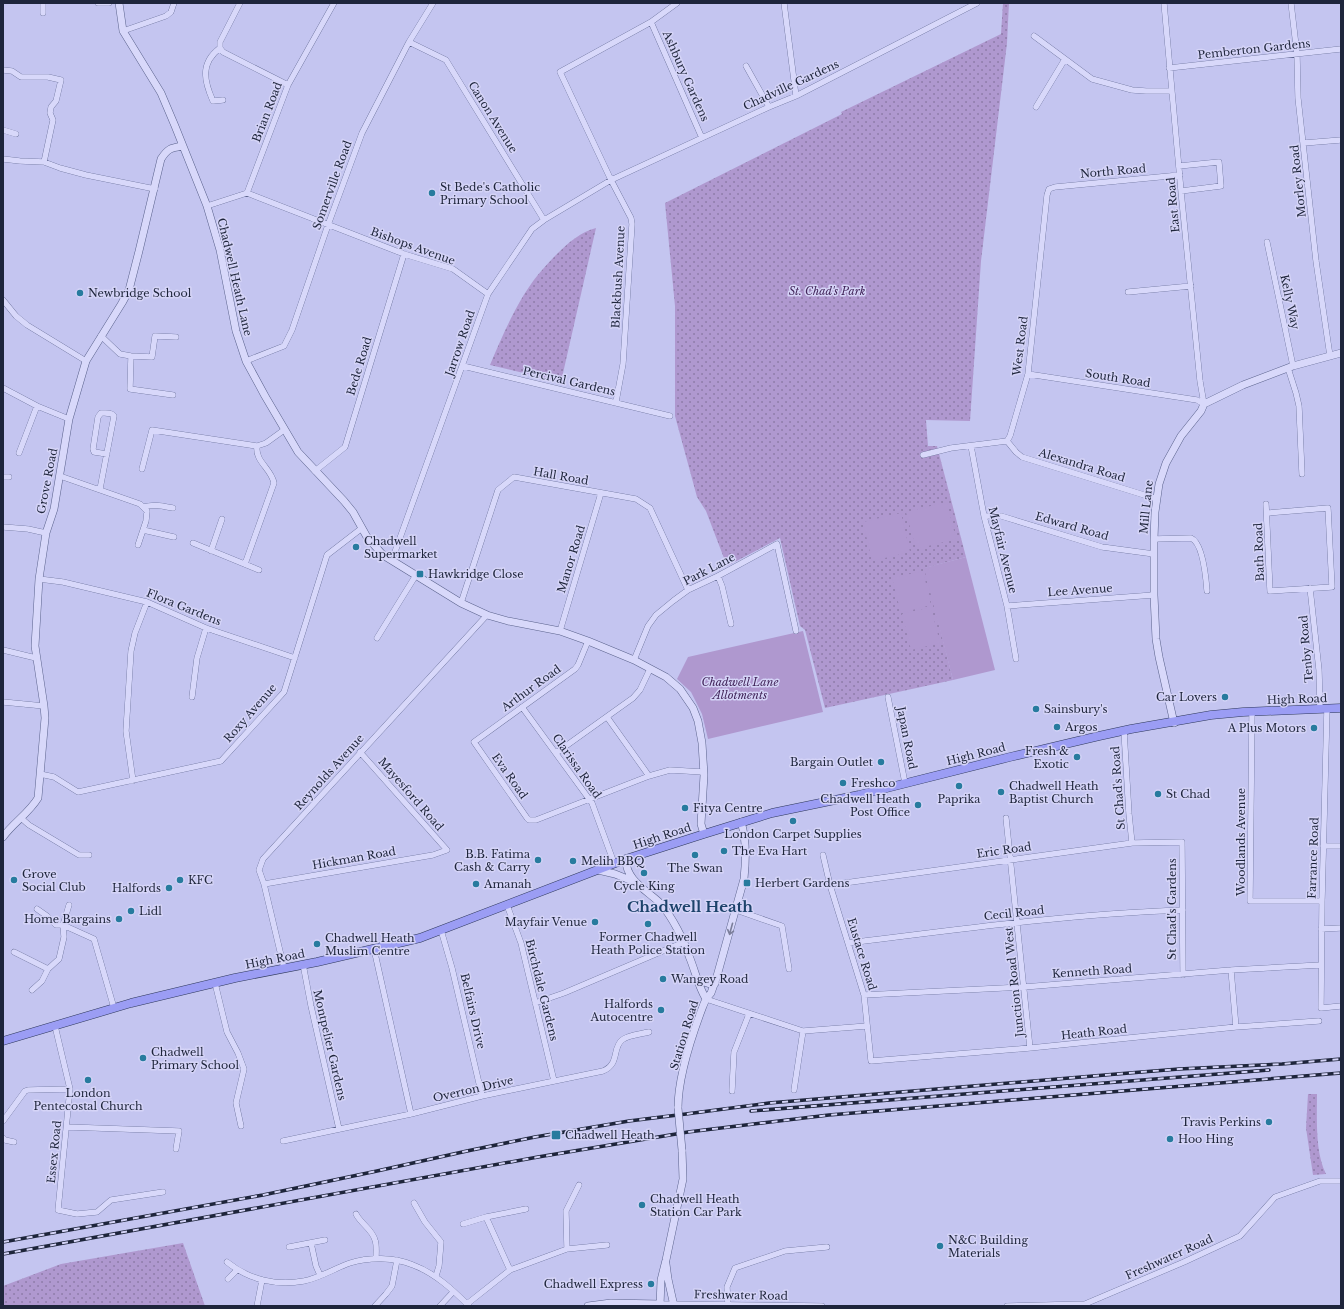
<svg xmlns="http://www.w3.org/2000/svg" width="1344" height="1309" font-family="'Libre Baskerville',serif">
	<defs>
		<pattern id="grass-dots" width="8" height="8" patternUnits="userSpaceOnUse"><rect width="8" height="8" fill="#af98cf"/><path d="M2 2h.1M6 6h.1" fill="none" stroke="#8e7ca9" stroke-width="1.8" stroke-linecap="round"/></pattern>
	</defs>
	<rect width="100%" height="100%" fill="#c4c5f0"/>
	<path fill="url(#grass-dots)" d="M1003 3H1009L1007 43 981 261 970 421 926 420 928 446H937L966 557 925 568 953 680 825 708 805 630 800 626 780 538 727 566 706 511 697 497 675 416V306L665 203 842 114 841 112 1001 34Z
		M596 228 561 382 490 365C503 334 520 294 543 269 548 263 553 258 558 253 569 242 581 232 596 228Z
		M1308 1094H1317C1317 1118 1315 1153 1326 1174L1313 1175 1306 1128Z
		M183 1243 205 1306H3V1286L61 1264Z"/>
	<path fill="#af98cf" d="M947 502 956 539 916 549 906 512Z
		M901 513 910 552 872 561 863 522Z
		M966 557 995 670 953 680 924 568Z
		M923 571 931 605 901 613 892 578Z
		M931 607 940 643 911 650 902 614Z
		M803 631 823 712 708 739 702 714 691 692 677 679 688 657Z"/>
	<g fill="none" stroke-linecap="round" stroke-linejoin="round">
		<g stroke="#5a628c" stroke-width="6">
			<path id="minor" d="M98 3H109
				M240 3 220 42V48L223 52 288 85
				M784 3 796 96
				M1164 3 1181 191 1200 381 1204 404
				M1291 3 1297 54 1298 98 1316 261 1330 356
				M43 13V3
				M651 22 702 138
				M123 31 166 16 171 12 174 3
				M1034 36 1092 79 1132 90 1146 91H1172
				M409 42 446 60 544 220
				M220 48C200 63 204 81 213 101L223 100
				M746 66 769 107
				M1169 68 1341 49
				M3 70 12 71 21 77H48L61 80 56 101 51 107 50 113 53 120 44 162
				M1036 107 1065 59
				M3 130 16 134
				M1304 143 1341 140
				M3 159 20 161 44 162 60 168 86 175 155 189
				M1179 166 1219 162 1221 186 1181 191
				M247 193 404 254 453 269 488 294
				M207 206 247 193 288 85 334 3
				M1267 242 1293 366
				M1128 292 1191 286
				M3 300 16 316 27 325 86 361
				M101 336 120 354 131 356 152 357 155 336 176 337
				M131 356 130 389 173 395
				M246 361 284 346 292 330 328 225 362 133 409 42 433 3
				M463 366 670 416
				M1288 368 1296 393 1299 406 1302 474
				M1028 374 1197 400 1204 404
				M3 388 37 406 69 419
				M616 402 623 364 632 224 631 218 611 180 560 72 651 22 677 3
				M1007 441 1016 452 1022 457 1157 499
				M971 446 984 516 1007 606 1016 659
				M19 453 37 406
				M923 455 951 448 1007 441 1010 436 1028 374 1047 195 1049 189 1055 187 1180 175
				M142 469 152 430 257 446
				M315 471 345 447 404 254
				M60 476 140 504 147 511 146 521 138 545
				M3 477H9
				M100 489 114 416C111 412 106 413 101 413L98 417 93 449 94 452 107 454
				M1266 504 1270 591 1332 587 1328 508 1268 513
				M143 507C154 504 162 506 173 508
				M984 516H1001L1102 547 1154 554
				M3 527 28 529 46 533
				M143 530 174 537
				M1154 539 1191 538C1203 543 1206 578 1207 591
				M193 543 259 570
				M211 551 222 519
				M392 560 488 294 532 229 544 220 611 180 769 107 796 96 977 3
				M245 564 274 483C271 468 255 462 257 446L266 443 284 430
				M718 576 722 586 731 624
				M39 579 63 582 147 602 206 628 295 658
				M1310 588 1319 670 1320 709
				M461 603 498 490 514 477 636 499 650 508 688 590
				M1007 606 1154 595
				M560 631 601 493
				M377 638 416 575
				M588 641 578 665 575 669 474 742 527 818 529 820H536L649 776 670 770 703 772
				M3 650 36 658
				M634 660 648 626 656 615 673 601 688 590 718 576 777 544 796 631
				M192 697 197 658 206 628
				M888 697 905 783
				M3 702 44 706
				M522 707 592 803 614 863
				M1327 708 1322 901 1321 1008 1341 1006
				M1252 711 1250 901H1322
				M607 717 649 776
				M1124 731 1129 814 1132 843
				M556 753 633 698 640 690 650 669
				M40 774 54 777 78 792 221 761 284 692 327 555 362 528
				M133 781 126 731 131 651 135 633 147 602
				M21 818 29 825 79 855H89
				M1006 818 1030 1048
				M1323 846H1341
				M823 855 830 885 864 995 871 1061 1030 1048 1236 1027 1319 1021
				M264 884 433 855 447 850 360 752
				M830 885 1132 843 1182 842 1183 975
				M507 905 521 943 554 1081
				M37 909 47 916 56 925H63L94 939 114 1008
				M736 910 782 926 789 969
				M1321 929 1341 928
				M441 930 452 968 482 1096
				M849 943C960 929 1071 914 1183 910
				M374 949 411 1114
				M14 952 48 969 59 959 64 937 63 925 69 905
				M303 964 311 1006 339 1129
				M284 968 264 884 259 870 263 859 487 615
				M1231 970 1236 1027
				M215 983 227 1032 238 1053 244 1069 236 1103 241 1126
				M32 990 42 981 48 969
				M864 995 1024 987 1231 970 1321 965
				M706 999 803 1031 867 1026
				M535 1003 564 993 684 942
				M55 1026 70 1089 58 1210 77 1214 97 1212 111 1200 163 1192
				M794 1090 803 1031
				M732 1091 734 1052 749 1014
				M3 1121 25 1091 28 1090 70 1089
				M67 1127 179 1131 176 1149
				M3 1138 5 1140 14 1142
				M283 1141 411 1114 482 1096 603 1071C620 1064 612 1048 622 1040 628 1035 641 1034 649 1032
				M414 1203 425 1222 441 1242 439 1266 436 1276
				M356 1214C361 1224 372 1229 375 1240 377 1245 376 1253 376 1259
				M486 1217 510 1270
				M463 1224 486 1217 526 1209
				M311 1243 316 1266 320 1275
				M289 1247 325 1240
				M567 1249 566 1211 579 1185
				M227 1262C249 1280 277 1286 304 1281 320 1278 335 1268 350 1263 369 1257 394 1257 413 1265 435 1273 453 1290 469 1306
				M228 1279 237 1270
				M467 1304 510 1270 567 1249 607 1245
				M660 1304 822 1306
				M728 1305 727 1287 735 1268 785 1251 827 1247
				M257 1306 262 1280
				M375 1306 386 1294 392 1286 397 1260
				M440 1306 453 1292
				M1007 1306 1085 1304 1184 1262 1240 1236 1275 1197 1320 1181H1341"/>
		</g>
		<g stroke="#5a628c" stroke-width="8">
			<path id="tertiary" d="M119 3 123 31 161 93 175 126 207 206 220 250 236 331 246 361 265 396 298 452 344 501 353 512 367 537 383 555 461 603 487 615 508 621 560 631 588 641 634 660 666 677 680 689 693 708 698 721 702 743 704 775 701 824 704 834
				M1174 723 1159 657 1156 639 1154 595V539L1155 512 1159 484 1166 463 1181 436 1201 411 1204 404 1243 385 1293 366 1341 353
				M3 837C13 823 29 813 38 798L45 718 44 706 35 646 39 579 46 533 54 509 69 419 86 361 122 303 129 290 139 251 161 159C168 148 171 148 183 146
				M626 859C625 880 648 891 661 904 672 917 684 940 689 956 695 970 698 986 706 999
				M598 870 615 874 635 882
				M698 980 710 984 715 983
				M678 1108C678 1078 692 1035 703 1006L706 999 711 993 717 976 744 879C746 860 747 840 741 822
				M666 1264 668 1279 674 1306
				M588 1306 611 1303 660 1304
				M660 1306 661 1280 666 1260 683 1179 682 1150"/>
		</g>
		<g stroke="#2e385a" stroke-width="9">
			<path id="primary" d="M3 1041 131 1003 235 978 317 962 420 938 626 859 704 834 772 813 859 795 1010 757 1099 736 1131 729 1211 715 1243 712 1341 708"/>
		</g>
		<use href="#minor" stroke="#d8d8fa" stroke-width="5.5"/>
		<use href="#tertiary" stroke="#d8d8fa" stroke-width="7"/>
		<use href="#primary" stroke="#9b9df4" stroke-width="8"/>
		<g stroke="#1e253b" stroke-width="3.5">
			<path id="rail" d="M751 1111 1269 1070
				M3 1242 263 1195 377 1171 467 1151 535 1137 629 1121 686 1114 769 1103 1117 1074 1179 1069 1282 1064 1341 1059
				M3 1254 538 1157 688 1132 829 1115 1341 1073"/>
		</g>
		<use href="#rail" stroke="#d5d4f7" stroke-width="2" stroke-dasharray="6" stroke-linecap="butt"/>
		<g stroke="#5a628c" stroke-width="8" stroke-linecap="butt">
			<path id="tertiary-bridge" d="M678 1108 682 1150"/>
		</g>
		<use href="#tertiary-bridge" stroke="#d8d8fa" stroke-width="7"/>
	</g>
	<defs><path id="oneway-shaft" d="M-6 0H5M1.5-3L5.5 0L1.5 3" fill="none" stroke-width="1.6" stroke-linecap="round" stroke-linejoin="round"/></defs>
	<use stroke="#7b7e9a" href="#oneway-shaft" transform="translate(731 929) rotate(105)"/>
	<g fill="#277b9e" stroke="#d5d4f7" stroke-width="1.5">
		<circle cx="432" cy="193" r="4"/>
		<circle cx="80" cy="293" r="4"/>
		<circle cx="356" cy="547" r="4"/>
		<rect x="416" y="570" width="8" height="8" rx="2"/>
		<circle cx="1225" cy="697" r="4"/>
		<circle cx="1036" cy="709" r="4"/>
		<circle cx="1057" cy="727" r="4"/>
		<circle cx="1314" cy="728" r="4"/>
		<circle cx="1077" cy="757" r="4"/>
		<circle cx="881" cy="762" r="4"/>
		<circle cx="843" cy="783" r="4"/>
		<circle cx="959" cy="786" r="4"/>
		<circle cx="1001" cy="792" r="4"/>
		<circle cx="1158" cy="794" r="4"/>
		<circle cx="918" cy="805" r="4"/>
		<circle cx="685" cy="808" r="4"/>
		<circle cx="793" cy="821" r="4"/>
		<circle cx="724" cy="851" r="4"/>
		<circle cx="695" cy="855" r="4"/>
		<circle cx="538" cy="860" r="4"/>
		<circle cx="573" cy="861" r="4"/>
		<circle cx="644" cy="873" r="4"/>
		<circle cx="14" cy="880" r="4"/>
		<circle cx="180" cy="880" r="4"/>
		<rect x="743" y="879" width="8" height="8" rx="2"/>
		<circle cx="476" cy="884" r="4"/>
		<circle cx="169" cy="888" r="4"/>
		<circle cx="131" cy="911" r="4"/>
		<circle cx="119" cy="919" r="4"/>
		<circle cx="595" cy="922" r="4"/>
		<circle cx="648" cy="924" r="4"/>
		<circle cx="317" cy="944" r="4"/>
		<circle cx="663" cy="979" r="4"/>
		<circle cx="661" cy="1010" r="4"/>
		<circle cx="143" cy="1058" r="4"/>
		<circle cx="88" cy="1080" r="4"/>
		<circle cx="1269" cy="1122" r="4"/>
		<rect x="551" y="1130" width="10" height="10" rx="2"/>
		<circle cx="1170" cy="1139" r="4"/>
		<circle cx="642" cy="1205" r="4"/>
		<circle cx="940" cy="1246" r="4"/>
		<circle cx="651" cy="1284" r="4"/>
	</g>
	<g text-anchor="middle" stroke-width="3" stroke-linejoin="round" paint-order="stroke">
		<g font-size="11" fill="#1e253b" stroke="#d5d4f7">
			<text transform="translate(1254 49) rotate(-6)" y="4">Pemberton Gardens</text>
			<text transform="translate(686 76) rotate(66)" y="4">Ashbury Gardens</text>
			<text transform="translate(791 85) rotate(-25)" y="4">Chadville Gardens</text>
			<text transform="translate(267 112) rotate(-69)" y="4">Brian Road</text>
			<text transform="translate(493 117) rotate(58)" y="4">Canon Avenue</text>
			<text transform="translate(1113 171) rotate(-5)" y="4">North Road</text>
			<text transform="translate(1298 181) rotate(-96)" y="4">Morley Road</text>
			<text transform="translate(332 185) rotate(-70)" y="4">Somerville Road</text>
			<text transform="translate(1173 205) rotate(-95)" y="4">East Road</text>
			<text transform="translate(413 246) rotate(20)" y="4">Bishops Avenue</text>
			<text transform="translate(235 277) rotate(77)" y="4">Chadwell Heath Lane</text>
			<text transform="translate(618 277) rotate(-87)" y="4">Blackbush Avenue</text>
			<text transform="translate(1290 302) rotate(78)" y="4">Kelly Way</text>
			<text transform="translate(460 343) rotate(-71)" y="4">Jarrow Road</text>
			<text transform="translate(1020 346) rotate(-83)" y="4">West Road</text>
			<text transform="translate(359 366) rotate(-73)" y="4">Bede Road</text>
			<text transform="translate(1118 378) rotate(9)" y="4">South Road</text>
			<text transform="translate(569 381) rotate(13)" y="4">Percival Gardens</text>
			<text transform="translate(1082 465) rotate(17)" y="4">Alexandra Road</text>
			<text transform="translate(561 476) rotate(10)" y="4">Hall Road</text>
			<text transform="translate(47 481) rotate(-79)" y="4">Grove Road</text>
			<text transform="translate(1146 507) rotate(-84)" y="4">Mill Lane</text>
			<text transform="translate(1072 526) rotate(16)" y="4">Edward Road</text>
			<text transform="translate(1003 550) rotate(76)" y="4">Mayfair Avenue</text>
			<text transform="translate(1259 552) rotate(-92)" y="4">Bath Road</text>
			<text transform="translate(571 559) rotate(-73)" y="4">Manor Road</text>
			<text transform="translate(709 569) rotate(-27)" y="4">Park Lane</text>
			<text transform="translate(1080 590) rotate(-4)" y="4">Lee Avenue</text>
			<text transform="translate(184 607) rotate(22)" y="4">Flora Gardens</text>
			<text transform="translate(1306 649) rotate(-95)" y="4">Tenby Road</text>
			<text transform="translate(531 688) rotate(-36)" y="4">Arthur Road</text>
			<text transform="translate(1297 699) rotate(-2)" y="4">High Road</text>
			<text transform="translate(250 713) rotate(-49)" y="4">Roxy Avenue</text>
			<text transform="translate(907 738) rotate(79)" y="4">Japan Road</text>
			<text transform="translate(976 754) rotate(-14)" y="4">High Road</text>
			<text transform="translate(577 766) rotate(55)" y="4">Clarissa Road</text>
			<text transform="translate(329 772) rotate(-48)" y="4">Reynolds Avenue</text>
			<text transform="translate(510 776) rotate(55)" y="4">Eva Road</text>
			<text transform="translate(1118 788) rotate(-94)" y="4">St Chad's Road</text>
			<text transform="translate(411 794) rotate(49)" y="4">Mayesford Road</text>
			<text transform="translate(662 836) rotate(-18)" y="4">High Road</text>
			<text transform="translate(1241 842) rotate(-90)" y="4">Woodlands Avenue</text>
			<text transform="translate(1004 850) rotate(-8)" y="4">Eric Road</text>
			<text transform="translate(354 858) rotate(-10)" y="4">Hickman Road</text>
			<text transform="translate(1313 858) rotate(-88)" y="4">Farrance Road</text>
			<text transform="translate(1172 909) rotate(-90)" y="4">St Chad's Gardens</text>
			<text transform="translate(1014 913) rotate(-6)" y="4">Cecil Road</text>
			<text transform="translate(862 954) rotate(73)" y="4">Eustace Road</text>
			<text transform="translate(275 959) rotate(-11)" y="4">High Road</text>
			<text transform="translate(1092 971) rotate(-4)" y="4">Kenneth Road</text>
			<text transform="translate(1014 982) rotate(-96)" y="4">Junction Road West</text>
			<text transform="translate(542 990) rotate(76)" y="4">Birchdale Gardens</text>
			<text transform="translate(473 1011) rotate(77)" y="4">Belfairs Drive</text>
			<text transform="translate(1094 1032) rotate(-6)" y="4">Heath Road</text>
			<text transform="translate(684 1035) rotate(-73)" y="4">Station Road</text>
			<text transform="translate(330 1045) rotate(77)" y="4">Montpelier Gardens</text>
			<text transform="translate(473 1089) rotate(-13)" y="4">Overton Drive</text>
			<text transform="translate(54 1152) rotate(-84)" y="4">Essex Road</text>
			<text transform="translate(1169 1257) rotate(-24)" y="4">Freshwater Road</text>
			<text transform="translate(741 1295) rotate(1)" y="4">Freshwater Road</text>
		</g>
		<g font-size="11" fill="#1e253b" stroke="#d5d4f7" text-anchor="start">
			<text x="440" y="191">St Bede's Catholic<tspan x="440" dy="13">Primary School</tspan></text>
			<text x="88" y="297">Newbridge School</text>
			<text x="364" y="545">Chadwell<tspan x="364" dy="13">Supermarket</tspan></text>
			<text x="428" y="578">Hawkridge Close</text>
			<text x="1217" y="701" text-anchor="end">Car Lovers</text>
			<text x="1044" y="713">Sainsbury's</text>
			<text x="1065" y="731">Argos</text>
			<text x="1306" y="732" text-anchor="end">A Plus Motors</text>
			<text x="1069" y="755" text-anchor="end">Fresh &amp;<tspan x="1069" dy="13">Exotic</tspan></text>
			<text x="873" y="766" text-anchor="end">Bargain Outlet</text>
			<text x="851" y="787">Freshco</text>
			<text x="1009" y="790">Chadwell Heath<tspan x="1009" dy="13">Baptist Church</tspan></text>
			<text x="1166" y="798">St Chad</text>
			<text x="910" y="803" text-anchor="end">Chadwell Heath<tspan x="910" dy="13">Post Office</tspan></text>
			<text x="959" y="803" text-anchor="middle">Paprika</text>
			<text x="693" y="812">Fitya Centre</text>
			<text x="793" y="838" text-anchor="middle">London Carpet Supplies</text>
			<text x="732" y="855">The Eva Hart</text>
			<text x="530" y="858" text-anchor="end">B.B. Fatima<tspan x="530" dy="13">Cash &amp; Carry</tspan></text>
			<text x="581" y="865">Melih BBQ</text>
			<text x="695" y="872" text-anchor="middle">The Swan</text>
			<text x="22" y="878">Grove<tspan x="22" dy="13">Social Club</tspan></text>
			<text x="188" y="884">KFC</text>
			<text x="755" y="887">Herbert Gardens</text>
			<text x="484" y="888">Amanah</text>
			<text x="644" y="890" text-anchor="middle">Cycle King</text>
			<text x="161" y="892" text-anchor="end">Halfords</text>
			<text x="139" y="915">Lidl</text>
			<text x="111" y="923" text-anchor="end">Home Bargains</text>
			<text x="587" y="926" text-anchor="end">Mayfair Venue</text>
			<text x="648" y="941" text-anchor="middle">Former Chadwell<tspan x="648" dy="13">Heath Police Station</tspan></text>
			<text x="325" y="942">Chadwell Heath<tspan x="325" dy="13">Muslim Centre</tspan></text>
			<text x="671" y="983">Wangey Road</text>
			<text x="653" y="1008" text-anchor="end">Halfords<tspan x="653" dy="13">Autocentre</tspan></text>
			<text x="151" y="1056">Chadwell<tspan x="151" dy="13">Primary School</tspan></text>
			<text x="88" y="1097" text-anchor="middle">London<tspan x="88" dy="13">Pentecostal Church</tspan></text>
			<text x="1261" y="1126" text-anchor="end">Travis Perkins</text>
			<text x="565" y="1139">Chadwell Heath</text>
			<text x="1178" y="1143">Hoo Hing</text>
			<text x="650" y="1203">Chadwell Heath<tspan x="650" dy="13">Station Car Park</tspan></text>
			<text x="948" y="1244">N&amp;C Building<tspan x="948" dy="13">Materials</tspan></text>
			<text x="643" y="1288" text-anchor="end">Chadwell Express</text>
		</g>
		<g font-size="11" font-style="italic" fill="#412459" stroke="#d5d4f7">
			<text x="827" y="295">St. Chad's Park</text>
			<text x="740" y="686">Chadwell Lane<tspan x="740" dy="13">Allotments</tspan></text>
		</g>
		<g font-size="15" font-weight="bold" fill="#1c426a" stroke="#d5d4f7">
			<text x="690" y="912">Chadwell Heath</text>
		</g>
	</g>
	<rect width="1344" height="1309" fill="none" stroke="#1e253b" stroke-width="8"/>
</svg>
